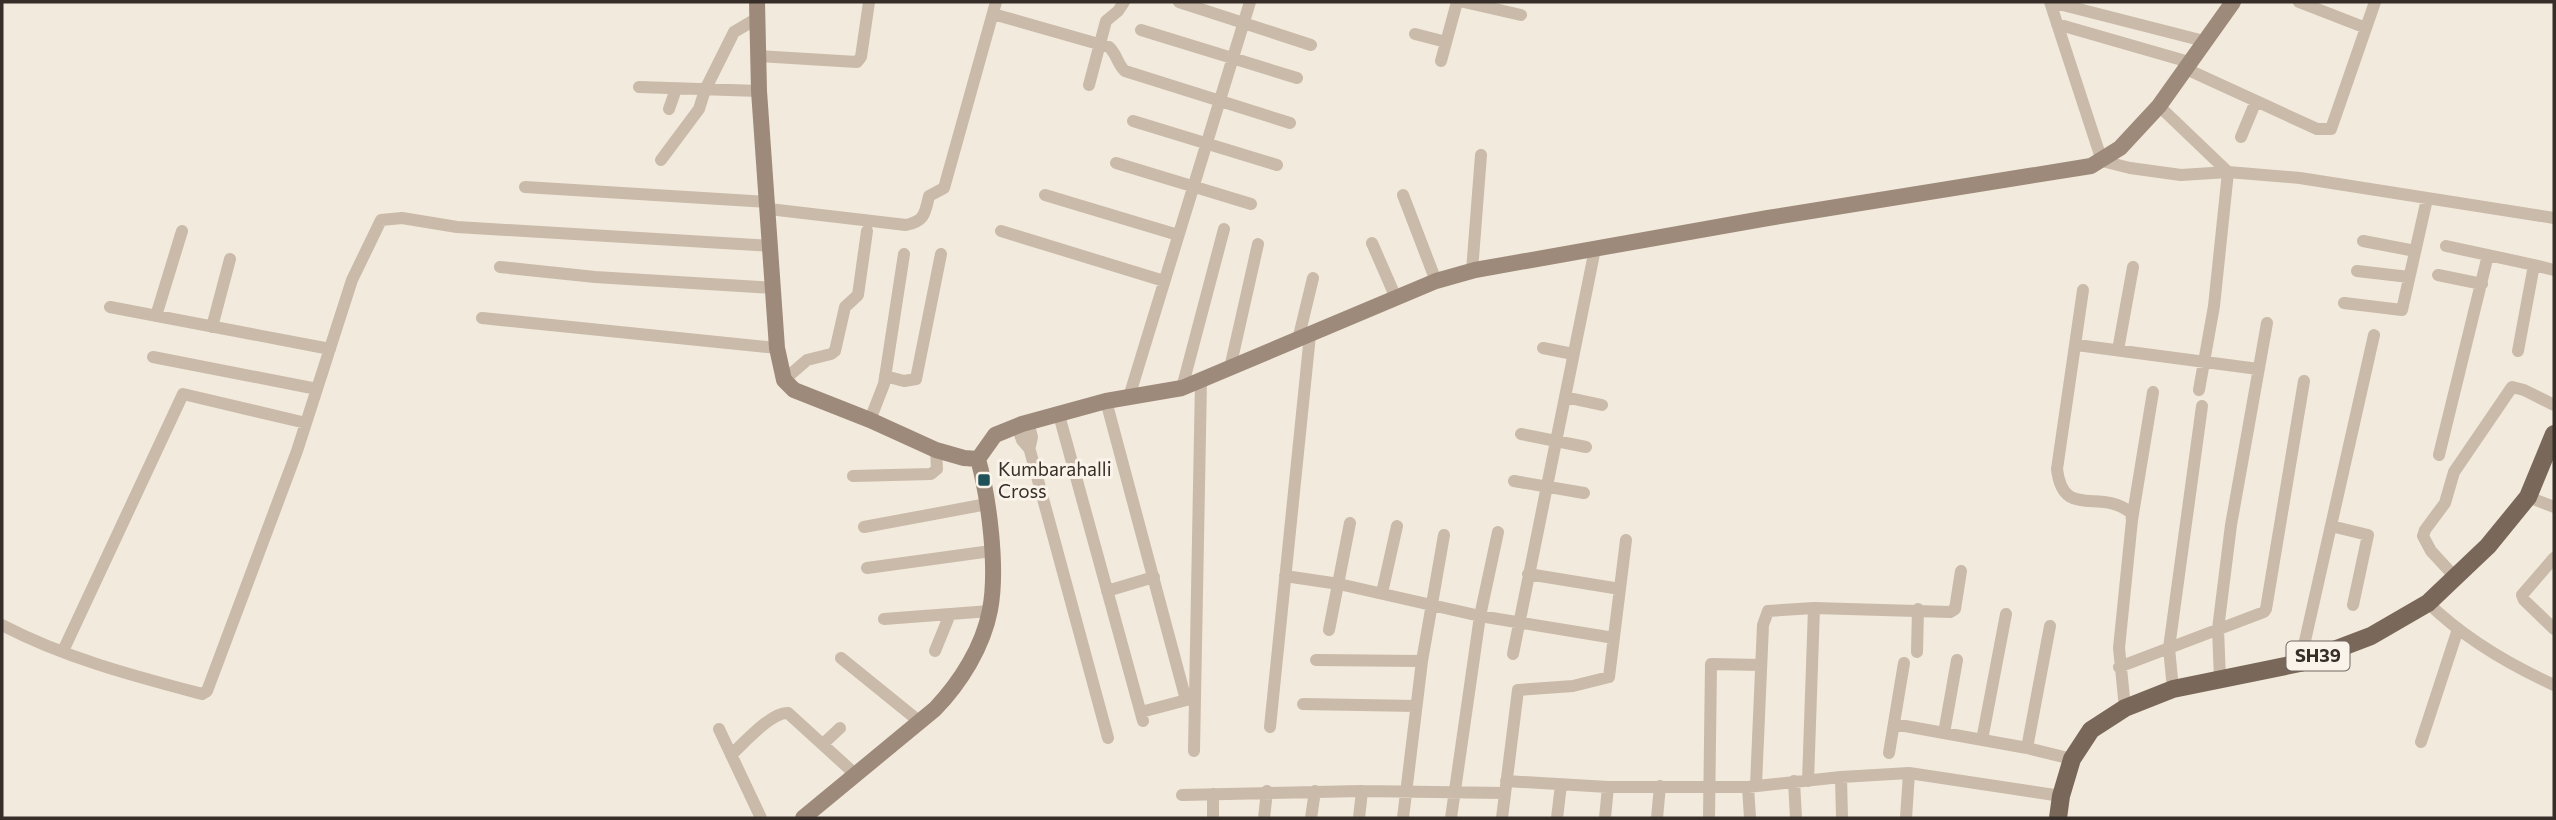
<svg xmlns="http://www.w3.org/2000/svg" width="2556" height="820" font-family="Commissioner,sans-serif">
	<rect width="100%" height="100%" fill="#f2eadd"/>
	<g fill="none" stroke-linecap="round" stroke-linejoin="round">
		<path stroke="#cabaa9" stroke-width="12" d="M1179 2 1311 45
			M1464 2 1521 15
			M2050 2 2102 161 2130 168 2181 175 2228 172 2300 178 2554 218
			M2051 2 2204 41
			M2299 2 2366 28
			M993 14 1109 47C1117 54 1117 64 1125 71L1290 123
			M2057 24 2189 62
			M1141 30 1297 78
			M1415 34 1446 42
			M757 56 857 62 861 57 869 2
			M1441 61 1457 2
			M2184 68 2317 129H2331L2375 2
			M1089 85 1106 21 1118 11 1124 2
			M639 87 759 91
			M2159 106 2228 172 2214 306 2199 390
			M669 109 676 89
			M1133 121 1277 165
			M2241 137 2256 101
			M661 160 699 109 705 90 734 32 756 19
			M1116 163 1251 204
			M525 187 768 202
			M1045 195 1178 235
			M1403 195 1436 281
			M769 209 906 225C925 221 925 213 929 196L944 188 996 2
			M1001 231 1164 281
			M2363 241 2415 251
			M1372 243 1396 298
			M2446 246 2534 265
			M500 267 595 277 774 288
			M1472 271 1481 155
			M2357 271 2409 277
			M2438 275 2482 284
			M2083 290 2057 469C2063 521 2101 487 2131 513L2132 520 2119 648 2125 708
			M2344 303 2402 310 2427 199
			M110 307 330 349
			M156 316 182 231
			M482 318 777 348
			M212 327 230 259
			M1298 340 1313 278
			M2077 345 2258 369
			M1543 348 1573 354
			M2118 350 2133 267
			M2518 351 2534 265 2554 270
			M153 357 317 389
			M1230 368 1258 244
			M885 376 904 381 916 379 941 254
			M784 380 807 360 831 354 835 351 845 307 858 295 867 231
			M1182 388 1224 229
			M1129 397 1250 2
			M1565 397 1602 405
			M1106 401 1186 700
			M1059 415 1143 721
			M870 420 884 384 904 254
			M1017 426 1022 440 1028 447 1030 446 1032 437 1028 422
			M1521 434 1586 447
			M1029 447 1108 738
			M2439 455 2488 255
			M853 476 931 474 937 469 936 450
			M1514 481 1584 493
			M2528 497 2554 507
			M2132 520 2153 392
			M2331 526 2368 535 2353 605
			M864 527 987 504
			M2554 558 2522 595 2524 600 2554 629
			M867 568 991 551
			M1528 574 1620 589
			M1285 576 1339 584 1480 616 1614 638
			M2455 577 2431 551 2423 536 2425 530 2445 503 2454 472 2512 387 2524 390 2554 405
			M1107 591 1154 577
			M1382 593 1397 526
			M2428 603C2464 638 2508 664 2554 685
			M884 619 990 611
			M2 625C65 658 134 676 202 694L207 691 297 451 352 280 381 220 402 218 457 227 771 246
			M1329 630 1350 523
			M63 651 183 394 306 423
			M935 651 950 614
			M1917 652 1918 609
			M1513 654 1595 249
			M841 658 920 722
			M1316 660 1422 661
			M2300 663 2374 335
			M2119 667 2264 612 2266 609 2304 381
			M2220 679 2218 629 2231 525 2267 323
			M2173 689 2169 648 2202 406
			M1303 704 1416 706
			M1141 712 1194 698
			M1894 724 2027 748 2072 759
			M1270 727 1310 335
			M719 729 761 818
			M1944 733 1957 660
			M1982 740 2006 614
			M2421 742 2458 629
			M823 744 840 728
			M2027 748 2050 626
			M1194 751 1201 380
			M1889 753 1904 663
			M731 755C744 743 771 712 788 713L855 774
			M1841 777 1842 818
			M1506 781 1608 787H1748L1841 777 1909 773 2061 796
			M1794 781 1796 818
			M1808 781 1814 608 1950 612 1955 609 1961 571
			M1756 785 1763 625 1768 611 1814 608
			M1748 787 1750 818
			M1213 794V818
			M1182 795 1362 791 1505 793
			M1264 818 1267 791
			M1311 818 1315 791
			M1359 818 1362 791
			M1403 818 1422 661 1444 535
			M1451 818 1480 616 1498 532
			M1502 818 1518 690 1573 686 1609 677 1626 540
			M1557 818 1561 785
			M1605 818 1608 787
			M1657 818 1660 786
			M1709 818 1711 664 1761 665
			M1906 818 1909 773"/>
		<path stroke="#9e8a7a" stroke-width="16" d="M757 2 759 91 777 348 784 380 794 390 870 420 936 450 964 458 978 459
			M803 818 935 709C960 683 983 647 990 610 998 568 989 499 978 459L995 435 1022 424 1106 401 1182 388 1436 281 1475 270 1768 218 2091 166 2120 148 2159 106 2233 2"/>
		<path stroke="#79675a" stroke-width="18" d="M2058 818 2061 796 2072 759 2091 730 2125 708 2173 689 2300 663 2371 636 2428 603 2488 546 2528 497 2554 434"/>
	</g>
	<rect fill="#1f5159" stroke="#faf3ea" stroke-width="2.5" x="977" y="473" width="14" height="14" rx="3.5"/>
	<g text-anchor="middle" stroke-width="6" stroke-linejoin="round" paint-order="stroke">
		<rect fill="#faf3ea" stroke="#726963" stroke-width="2" x="2286.5" y="641.5" width="63" height="29" rx="5"/>
		<g font-size="18" font-weight="bold" fill="#372e29">
			<text x="2318" y="662">SH39</text>
		</g>
		<g font-size="19" fill="#372e29" stroke="#faf3ea" text-anchor="start">
			<text x="998" y="476">Kumbarahalli<tspan x="998" dy="22">Cross</tspan></text>
		</g>
	</g>
	<rect width="2556" height="820" fill="none" stroke="#372e29" stroke-width="7"/>
</svg>
